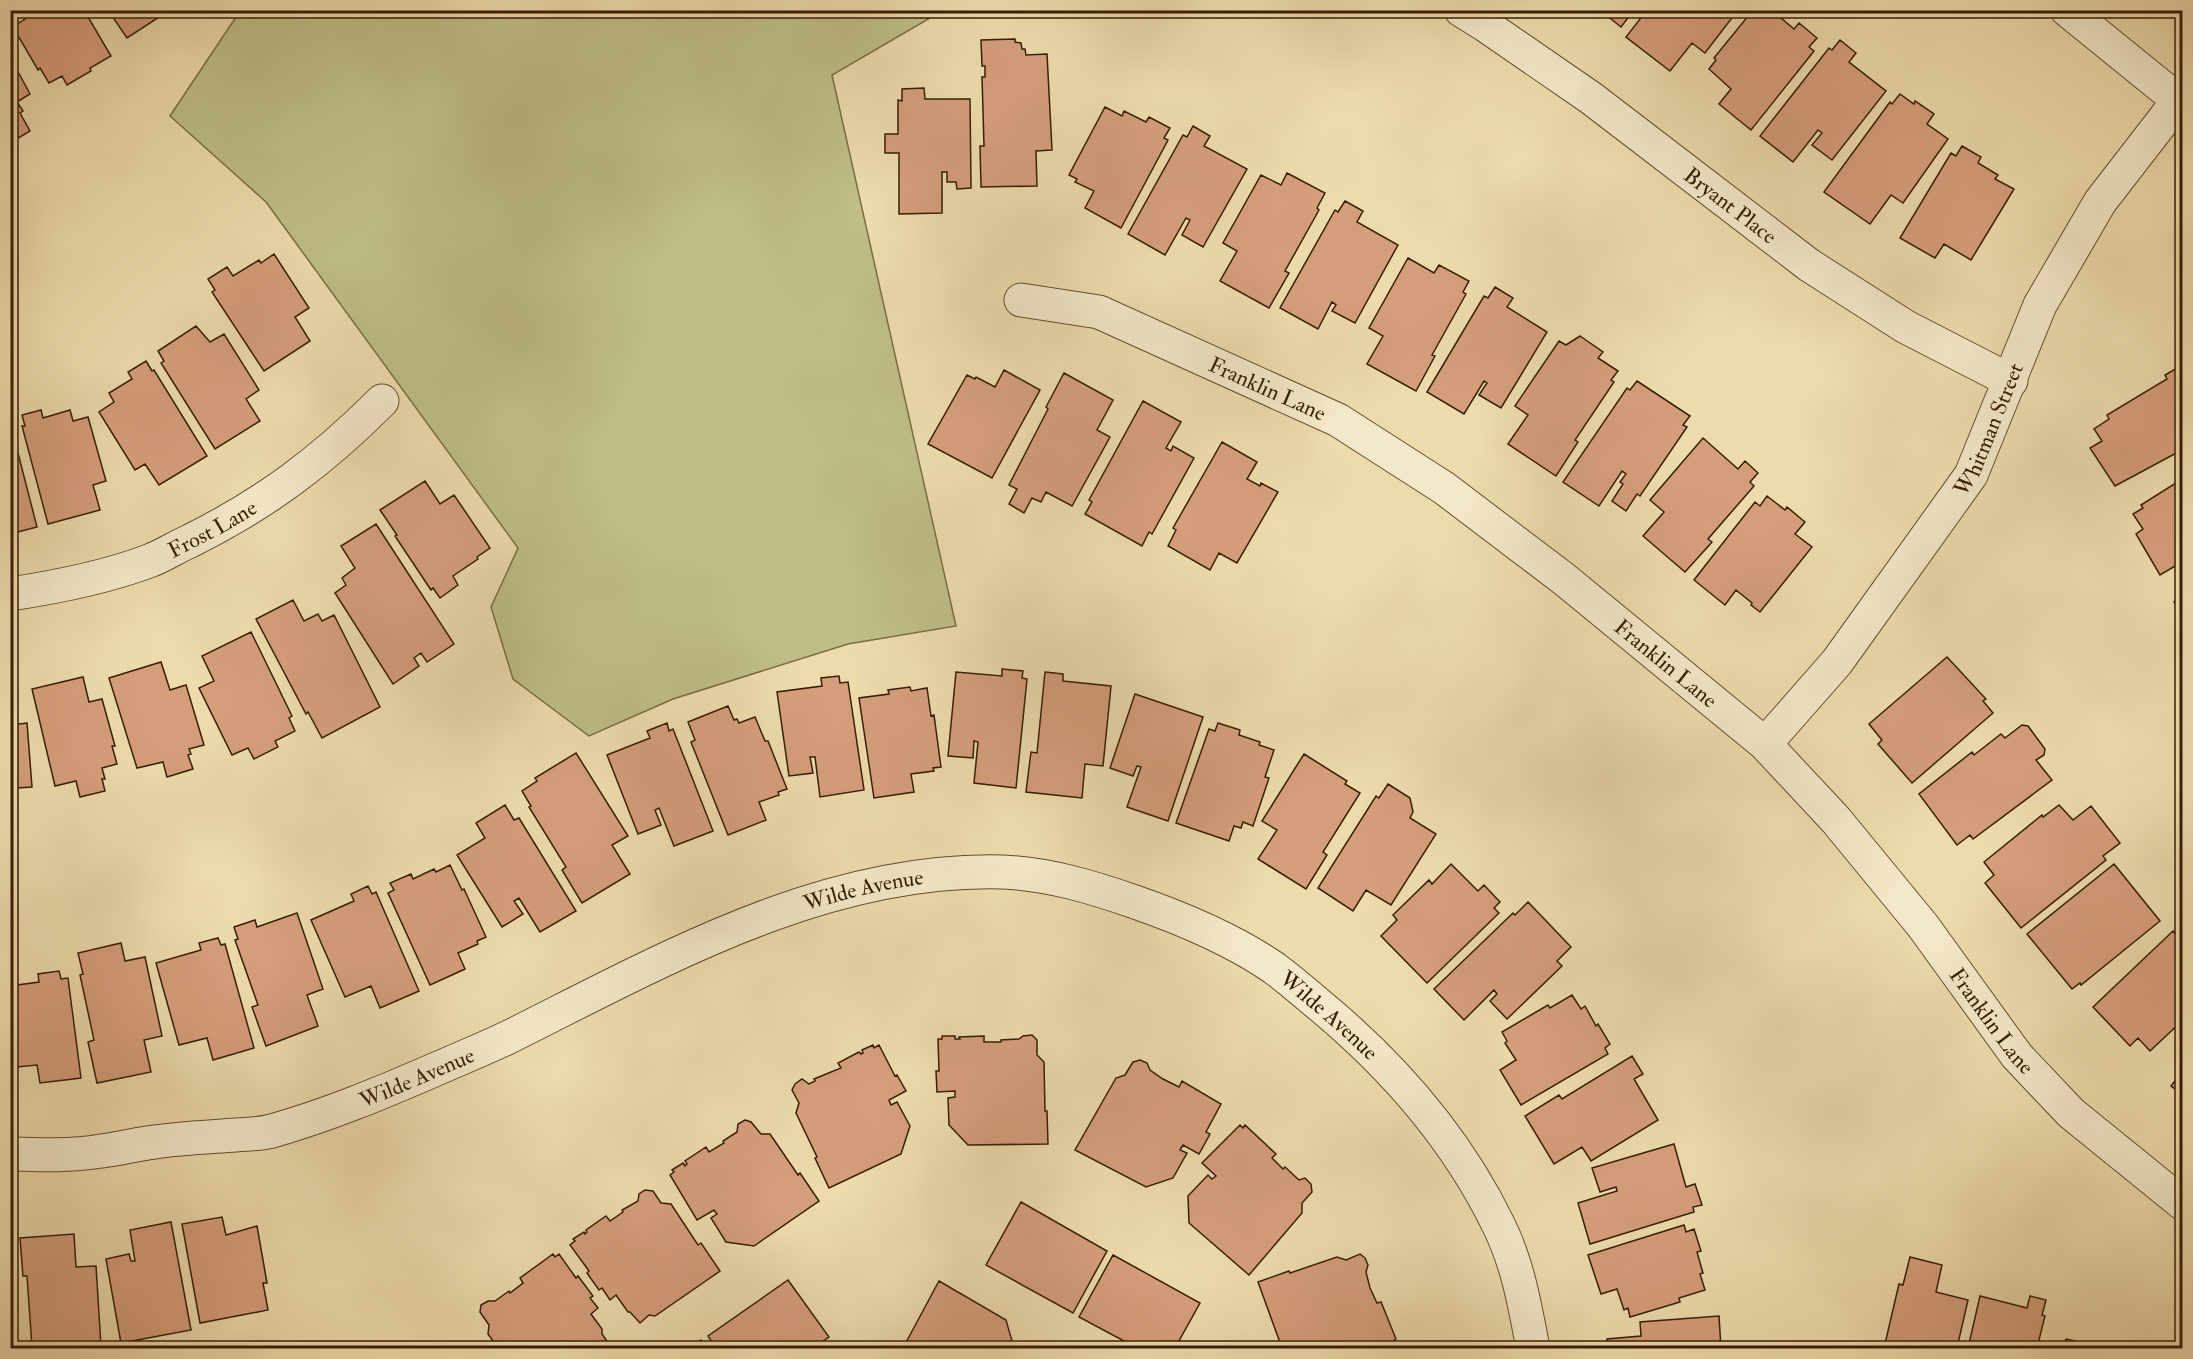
<svg xmlns="http://www.w3.org/2000/svg" width="2193" height="1359" font-family="'IM FELL Double Pica',serif">
	<rect width="100%" height="100%" fill="#eddbac"/>
	<filter id="stains"><feTurbulence type="fractalNoise" baseFrequency=".00333" numOctaves="4"/><feColorMatrix values="0 0 0 0 .2 0 0 0 0 .09 0 0 0 0 .02 0 0 0 .5 -.17"/></filter>
	<radialGradient id="worn" r=".72"><stop offset=".6" stop-color="#630" stop-opacity="0"/><stop offset="1" stop-color="#630" stop-opacity=".3"/></radialGradient>
	<path fill="#bebe86" stroke="#7a6e44" stroke-width="1.5" d="M240 11H942L832 75 956 626 848 644 673 699 589 736 513 679 491 607 518 548 266 202 170 116Z"/>
	<path fill="#d59e7b" stroke="#361e03" stroke-width="1.5" d="M20 10H84L111 56 90 68 91 71 67 85 62 76 49 83 40 68 38 70 13 27 25 19Z
		M108 10H170L127 38Z
		M1600 10H1634L1621 27Z
		M1647 10H1738L1705 53 1692 43 1670 71 1626 37Z
		M1753 10H1762L1771 18 1775 13 1794 29 1799 23 1817 38 1809 47 1814 51 1751 130 1719 104 1731 89 1709 69 1716 60 1714 58Z
		M1015 39V42L1021 43 1022 49H1025L1026 55 1047 54 1052 150 1036 151 1037 186 981 187 980 146H984L982 77H985V66H982L981 40Z
		M1840 40 1856 53 1849 62 1886 91 1832 160 1812 145 1822 133 1818 130 1793 162 1760 136 1829 48 1832 50Z
		M10 57 30 94 17 102 23 111 20 113 30 131 10 143Z
		M924 88 925 99H970L971 188 957 189 956 182H947V172H942V213L899 214V153H885V134H898V100L902 101V89Z
		M1900 94 1914 104 1915 101 1934 114 1927 124 1948 139 1903 203 1891 195 1870 224 1824 192 1890 102 1892 104Z
		M1105 107 1122 116 1124 111 1146 122 1149 117 1170 128 1164 138 1168 140 1121 228 1085 208 1094 191 1075 182 1077 179 1069 175Z
		M1193 126 1210 136 1204 146 1247 169 1203 247 1182 235 1190 220 1186 218 1165 255 1128 234 1183 135 1187 137Z
		M1962 146 1981 157 1978 163 1998 175 1995 179 2014 189 1971 260 1944 244 1935 258 1900 238 1951 153 1956 156Z
		M1287 173 1325 193 1317 208 1319 210 1285 271 1289 273 1269 308 1220 281 1237 251 1223 243 1261 175 1281 185Z
		M1345 201 1363 211 1357 222 1398 245 1355 323 1332 311 1336 305 1332 302 1318 329 1280 308 1335 210 1338 212Z
		M274 254 309 308 295 317 310 341 264 371 212 292 215 290 208 279 227 267 233 276 259 260 261 263Z
		M1408 258 1434 273 1439 265 1469 281 1463 292 1466 294 1432 355 1435 356 1416 391 1367 364 1383 336 1369 328Z
		M1495 287 1513 298 1507 307 1547 332 1501 408 1479 395 1487 383 1484 381 1464 414 1427 392 1484 296 1488 298Z
		M196 326 210 342 224 334 259 390 246 399 260 421 215 449 161 363 164 361 158 351Z
		M1580 336 1603 352 1598 358 1618 371 1611 380 1614 382 1575 440 1578 442 1556 476 1508 444 1528 415 1515 406 1559 341 1566 345Z
		M146 361 152 371 154 370 207 456 159 485 145 464 135 470 99 412 114 402 109 393 132 379 128 372Z
		M2182 365V450L2115 486 2090 448 2102 441 2094 429 2109 419 2107 415 2167 379 2165 375Z
		M1004 370 1040 390 992 478 928 444 967 375 975 379 976 377 995 387Z
		M1064 373 1113 400 1097 430 1110 437 1072 506 1046 492 1041 502 1032 498 1024 513 1009 504 1017 489 1009 485 1048 409 1046 407Z
		M1637 381 1690 416 1683 425 1687 427 1640 496 1637 494 1626 511 1612 501 1623 484 1620 482 1626 474 1622 471 1599 506 1563 482 1627 388 1630 390Z
		M1143 401 1181 422 1166 448 1171 451 1173 446 1194 458 1152 534 1149 532 1142 546 1085 514 1092 502 1089 500Z
		M41 410 43 418 70 410 73 421 88 417 106 481 93 485 100 510 48 524 22 426H25L22 415Z
		M10 422 37 527 10 534Z
		M1703 438 1738 469 1745 461 1758 473 1750 482 1754 486 1708 539 1712 542 1685 572 1643 536 1664 512 1650 500Z
		M1222 442 1257 462 1247 479 1260 486 1261 483 1278 492 1237 563 1219 553 1210 570 1168 546 1176 530 1173 528Z
		M2182 479V562L2160 575 2136 534 2143 529 2133 514 2143 508 2141 505Z
		M425 481 440 504 454 495 490 548 477 557 478 559 453 576 458 585 440 598 433 588 431 590 395 536 397 535 380 510Z
		M1767 496 1785 510 1787 507 1805 522 1795 534 1812 547 1760 612 1751 605 1752 603 1736 590 1725 605 1694 580 1755 502 1760 506Z
		M376 524 454 644 427 662 421 653 414 658 419 666 393 684 335 593 346 585 342 578 355 568 341 546Z
		M2182 596V614L2174 602Z
		M293 600 304 621 318 614 322 621 334 615 380 707 322 738 308 712 306 714 256 619Z
		M251 632 292 716 289 718 295 731 275 741 278 747 254 759 248 748 232 755 199 688 214 681 202 656Z
		M1947 657 1986 699 1983 701 1993 713 1912 783 1878 744 1882 740 1869 724Z
		M161 662 170 690 186 685 204 745 189 749 191 754 188 755 193 769 167 777 163 762 137 768 109 678Z
		M1002 669 1023 671 1022 678 1027 679 1016 788 974 783 978 742 974 741 973 758 948 756 956 672 1002 676Z
		M1045 672 1063 674V681L1111 686 1103 766 1085 764 1082 798 1026 792 1031 752 1037 753Z
		M839 676 840 683 848 682 864 790 820 797 815 757H810L813 773 789 776 777 692 822 686 821 678Z
		M83 677 89 702 102 699 115 746H112L117 764 102 768 105 779H102L105 791 80 797 76 781 55 786 32 689Z
		M910 687 911 691 927 688 931 716 934 715 941 767 933 768 934 771 911 774 914 792 874 798 859 698 889 694 888 690Z
		M1135 694 1203 717 1168 821 1127 807 1141 767 1137 766 1133 776 1110 768Z
		M728 706 734 720 737 719 739 723 755 717 765 741H768L787 789 778 792 779 795 759 802 766 820 728 835 691 742 695 740 688 722Z
		M27 723 32 787 17 788 16 810 10 811V725Z
		M667 723 669 731 673 729 713 831 674 846 659 808 655 810 661 825 638 834 607 755 650 738 647 731Z
		M1218 723 1240 730 1239 735 1260 742 1259 745 1274 750 1265 777 1269 778 1253 826 1243 822 1241 828 1234 826 1229 841 1176 823 1209 729 1215 731Z
		M2022 725 2028 726 2045 749 2044 755 2036 760 2052 780 1973 839 1970 835 1957 845 1919 794 1972 752 1974 755 2001 734 2005 738Z
		M576 753 628 836 612 845 630 874 582 903 562 870 566 867 529 807 531 806 522 791 537 781 535 778Z
		M1304 754 1347 781 1345 784 1360 793 1323 852 1327 855 1306 889 1258 859 1277 830 1262 821Z
		M1388 784 1410 798 1413 812 1410 818 1436 834 1391 905 1366 890 1353 911 1318 888 1376 796 1379 798Z
		M505 805 514 820 519 818 576 911 540 932 519 898 514 901 523 914 502 927 457 855 485 838 476 823Z
		M2059 805 2073 820 2091 806 2120 843 2103 856 2106 860 2021 928 1985 883 1994 875 1984 862 2042 815 2043 817Z
		M1451 864 1478 891 1484 885 1500 902 1494 908 1499 913 1427 983 1381 936 1397 920 1393 915 1429 880 1432 884Z
		M2114 864 2160 921 2081 985 2080 983 2072 989 2027 934Z
		M450 865 462 890 464 889 486 937 477 941 478 944 458 953 465 969 430 985 388 893 394 890 390 883 411 874 413 879 434 869 436 872Z
		M368 886 372 894 376 892 419 991 380 1008 371 986 345 997 311 920 354 901 351 894Z
		M1528 902 1571 947 1557 961 1562 966 1507 1019 1490 1001 1497 994 1494 990 1464 1020 1434 989 1513 913 1515 915Z
		M297 913 323 989 307 995 318 1026 266 1046 252 1007 258 1005 235 940 238 939 234 927 255 920 257 927Z
		M2173 931 2182 941V1021L2150 1051 2138 1038 2130 1046 2093 1007Z
		M218 938 221 945 225 944 254 1048 213 1060 207 1038 179 1045 156 963 201 950 199 943Z
		M121 943 125 961 145 957 162 1036 144 1040 151 1072 97 1083 88 1042 94 1040 80 975 83 974 78 953Z
		M59 971 61 979 68 978 81 1078 40 1083 37 1065 17 1067 16 1064 10 1065V986L39 982 38 974Z
		M1572 995 1581 1009 1585 1006 1596 1026 1598 1024 1610 1044 1605 1048 1608 1054 1521 1105 1500 1070 1516 1060 1505 1043 1507 1041 1502 1032 1548 1005 1550 1008Z
		M1032 1035 1037 1040V1055L1044 1062 1045 1111H1047L1048 1144 968 1145 949 1125 948 1098 955 1097V1091L937 1092 936 1071H939L938 1039H942V1036H955V1039H960L959 1037 984 1036V1042H1001V1040L1019 1039 1023 1036Z
		M873 1045 874 1048 879 1045 895 1076 897 1075 906 1091 889 1100 891 1105 897 1102 910 1126 901 1154 829 1188 815 1158 817 1157 796 1113 799 1103 792 1090 795 1084 802 1079 809 1084 815 1081 814 1079 841 1068 838 1063 859 1052 861 1054 863 1053 862 1050Z
		M1632 1056 1643 1074 1634 1079 1658 1120 1591 1161 1582 1147 1554 1164 1525 1116 1559 1095 1562 1099Z
		M1140 1060 1147 1063 1150 1070 1163 1079 1179 1087 1182 1081 1221 1104 1206 1132 1210 1134 1199 1154 1183 1145 1180 1150 1187 1153 1173 1178 1146 1187 1075 1150 1116 1078 1125 1075 1133 1062Z
		M2178 1077 2182 1080V1094L2171 1086Z
		M745 1120 751 1122 761 1134H770L798 1175 800 1173 819 1201 754 1246 726 1242 711 1218 717 1214 714 1210 697 1220 670 1175 674 1172 672 1170 683 1163 685 1166 687 1164 685 1161 706 1147 709 1152 724 1143 723 1141 737 1132 738 1124Z
		M1240 1125 1243 1128 1245 1125 1276 1154 1272 1158 1283 1169 1285 1167 1299 1180 1305 1178 1311 1184 1312 1192 1302 1203V1213L1249 1275 1189 1223 1188 1196 1208 1175 1212 1179 1216 1176 1202 1163Z
		M1674 1144 1686 1187 1695 1184 1702 1205 1693 1207 1694 1212 1590 1244 1578 1203 1617 1191 1616 1187 1600 1192 1592 1168Z
		M645 1190 653 1191 661 1203 671 1204 698 1245 701 1243 720 1271 655 1316 649 1315 640 1323 630 1312H628L616 1295 610 1300 602 1288 599 1290 587 1273 589 1271 570 1245 575 1241 573 1239 584 1232 585 1234 587 1232 586 1230 606 1216 610 1221 623 1212 622 1210 638 1201 639 1194Z
		M1021 1202 1107 1251 1073 1313 986 1265Z
		M222 1217 226 1235 257 1226 267 1283H263L268 1310 200 1323 182 1224Z
		M171 1222 191 1330 121 1343 106 1259 129 1254 131 1261H135L130 1230Z
		M1684 1225 1686 1232 1694 1229 1701 1251 1697 1252 1703 1273 1700 1274 1705 1290 1679 1298 1680 1302 1630 1317 1628 1308 1624 1310 1617 1289 1601 1294 1588 1255Z
		M74 1234 76 1267 96 1266 101 1346 75 1348H37V1347H32L27 1276H23L20 1238Z
		M553 1254 555 1257 559 1254 576 1278 578 1276 593 1296 590 1298 598 1308 591 1314 602 1329V1334L609 1344 602 1348H498L488 1334 489 1325 480 1312 481 1305 488 1301H495L509 1291 510 1293 523 1283 520 1278Z
		M1360 1254 1365 1258 1368 1265 1366 1272 1370 1288 1377 1303 1381 1302 1396 1339 1394 1340 1396 1345 1388 1348H1282L1258 1282 1289 1271 1290 1273 1337 1257 1346 1260Z
		M10 1255 17 1348H10Z
		M1113 1255 1200 1303 1175 1348H1137L1079 1317Z
		M1910 1257 1942 1265 1936 1292 1968 1300 1957 1348H1884L1899 1284 1903 1285Z
		M788 1280 829 1337 813 1348H716L708 1336Z
		M939 1281 1006 1320 1014 1348H903Z
		M1980 1296 2027 1308 2030 1296 2046 1300 2042 1315 2045 1316 2037 1348H1968Z
		M1719 1316 1721 1348H1608L1607 1339 1641 1336 1640 1322Z
		M2066 1339 2089 1344V1348H2057L2058 1345 2064 1347Z
		M701 1340 707 1348H689Z"/>
	<g fill="none" stroke-linecap="round" stroke-linejoin="round">
		<g stroke="#644d2d" stroke-width="35">
			<g id="minor">
				<path id="s1" d="M1461 10 1485 25 1591 98 1809 265 1906 327 2011 381"/>
				<path d="M2067 10 2178 100"/>
				<path id="s2" d="M1021 300 1099 312 1338 420 1444 488 1564 579 1765 744 1836 820 1923 926 2017 1056 2071 1113 2182 1203"/>
				<path id="s3" d="M10 594C57 587 104 578 149 561 163 556 176 547 190 541 266 503 322 461 382 401"/>
				<path id="s4" d="M1765 744 1837 662 1971 475 2040 305 2100 202 2182 96"/>
				<path id="s5" d="M10 1154C41 1155 71 1156 101 1151 119 1149 137 1144 155 1142 182 1138 209 1137 236 1135 248 1134 261 1134 272 1131 328 1115 381 1093 434 1070 459 1059 484 1049 509 1037 663 960 825 867 1003 872 1049 874 1092 887 1135 902 1184 919 1232 939 1274 968 1289 979 1303 991 1317 1003 1391 1064 1457 1139 1499 1226 1518 1264 1525 1307 1533 1348"/>
			</g>
		</g>
		<use href="#minor" stroke="#f3e8c9" stroke-width="33"/>
	</g>
	<g text-anchor="middle" stroke-width="4.5" stroke-linejoin="round" paint-order="stroke">
		<g font-size="22" fill="#361e03" stroke="#f3e8c9">
			<text dy="8" stroke="none"><textPath href="#s1" startOffset="333">Bryant Place</textPath></text>
			<text dy="8" stroke="none"><textPath href="#s2" startOffset="264">Franklin Lane</textPath></text>
			<text dy="8" stroke="none"><textPath href="#s4" startOffset="388">Whitman Street</textPath></text>
			<text dy="8" stroke="none"><textPath href="#s3" startOffset="214">Frost Lane</textPath></text>
			<text dy="8" stroke="none"><textPath href="#s2" startOffset="750">Franklin Lane</textPath></text>
			<text dy="8" stroke="none"><textPath href="#s5" startOffset="904">Wilde Avenue</textPath></text>
			<text dy="8" stroke="none"><textPath href="#s5" startOffset="1408">Wilde Avenue</textPath></text>
			<text dy="8" stroke="none"><textPath href="#s2" startOffset="1236">Franklin Lane</textPath></text>
			<text dy="8" stroke="none"><textPath href="#s5" startOffset="418">Wilde Avenue</textPath></text>
		</g>
	</g>
	<rect width="2193" height="1359" fill="none" stroke="#eddbac" stroke-width="36"/>
	<rect x="12" y="12" width="2169" height="1335" fill="none" stroke="#361e03" stroke-width="3"/>
	<rect x="18" y="18" width="2157" height="1323" fill="none" stroke="#361e03" stroke-width="1.5"/>
	<rect width="100%" height="100%" filter="url(#stains)"/>
	<rect width="100%" height="100%" fill="url(#worn)"/>
</svg>
